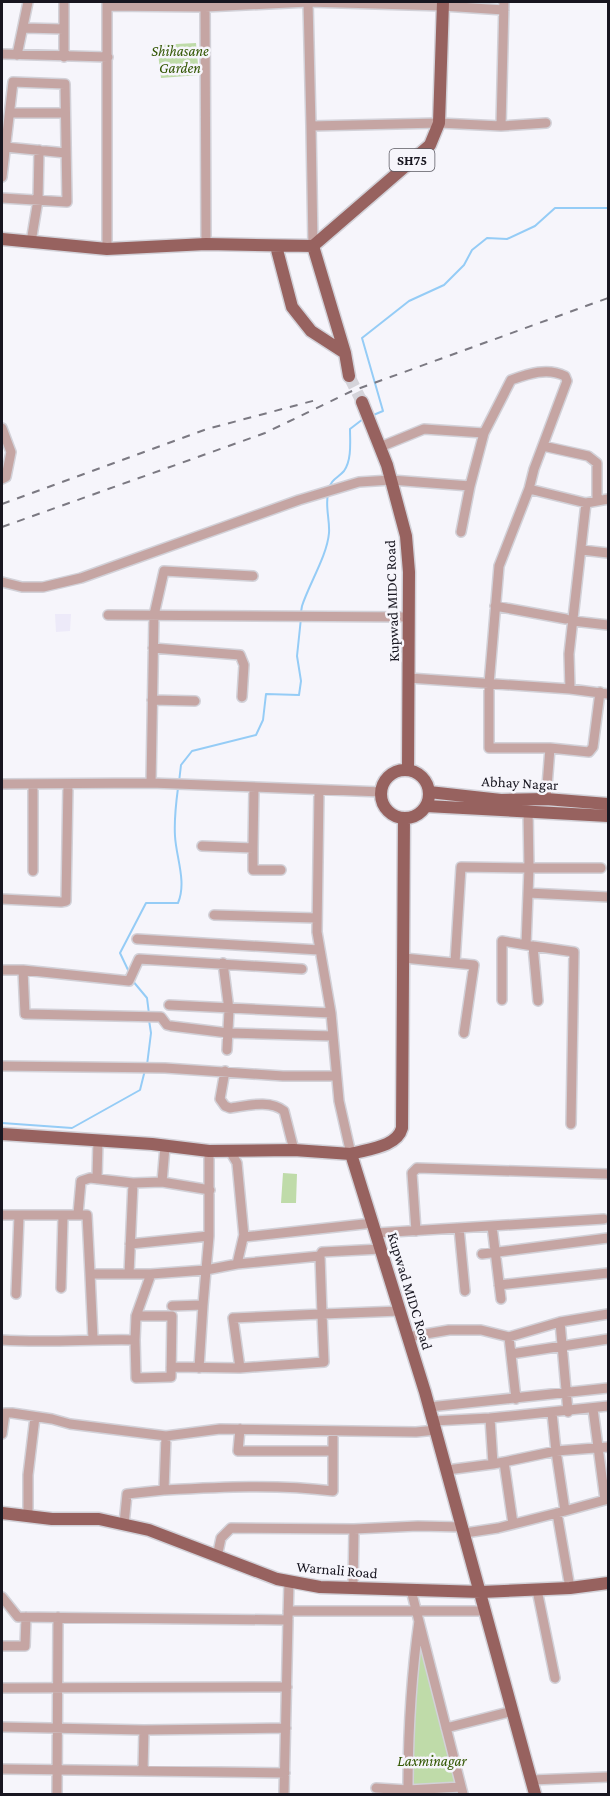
<svg xmlns="http://www.w3.org/2000/svg" width="610" height="1796" font-family="'Crimson Pro',serif">
	<rect width="100%" height="100%" fill="#f6f5fb"/>
	<path fill="#edeaf9" d="M55 614H71L70 631 56 632Z"/>
	<path fill="#bfdba9" d="M196 43 199 75 161 78 157 45Z
		M283 1173 297 1174 296 1203H281Z
		M420 1634 458 1784 411 1787Z"/>
	<g fill="none" stroke-linecap="round" stroke-linejoin="round">
		<path stroke="#95ccf6" stroke-width="2" d="M371 416 383 411 362 338 409 301 444 285 464 265 472 250 487 238 507 239 535 226 555 208H608
			M329 489C331 479 338 478 344 471 352 460 350 441 350 429L363 419
			M301 612 302 606C309 584 327 556 329 533 330 520 325 507 328 494
			M179 782 181 765 192 751 256 735 263 720 266 694 299 695 301 681 297 656 301 618
			M129 972 120 953 146 903H178C187 882 176 857 175 836 174 820 176 803 178 788
			M132 980 147 998 149 1014
			M147 1065 151 1033 149 1020
			M2 1123 72 1128 140 1090 145 1070"/>
		<path stroke="#d5d4da" stroke-width="12" stroke-dasharray="12 6" stroke-linecap="butt" d="M349 376 362 402"/>
		<g stroke="#d2d1d8" stroke-width="12">
			<path id="minor" d="M64 2V57
				M205 2 206 244
				M308 2 311 126
				M108 6 205 7 308 2 443 6 504 10
				M24 28 64 29
				M2 54 108 57
				M17 55 28 2
				M10 113H65
				M501 126 504 2
				M5 147 66 153
				M2 177 13 82 65 84 67 202 2 198
				M31 242 38 200 39 150
				M313 246 311 126 439 123 501 126 546 123
				M107 249V2
				M2 428 11 452 6 477 2 479
				M484 433 511 380C528 374 547 367 565 376L567 381 534 469 529 489 499 566 489 684V748H550L589 752 593 747 600 692
				M543 446 588 456 597 463V501
				M380 447 424 429 484 433 470 486 461 532
				M529 489 586 503 608 499
				M586 503 569 654 570 689 608 694
				M582 550 608 553
				M2 582 22 587H43L81 578 299 500 359 482 391 480 470 486
				M495 606 566 619
				M108 615 409 617
				M573 621 608 625
				M153 648 240 655 244 665 242 697
				M409 678 570 689
				M152 700 195 701
				M151 783 154 615 164 571 253 576
				M2 784 151 783 382 792
				M33 784V871
				M319 790 317 932 331 1013 339 1101 351 1154
				M546 799 550 748
				M528 810 529 868H601
				M202 846 253 848 254 788
				M253 848V870H281
				M528 893 608 897
				M2 899 61 902 66 901 68 784
				M214 915 317 918
				M137 939 319 950
				M533 946 574 952 571 1124
				M404 958 474 965 464 1033
				M223 963 229 1010 227 1050
				M455 963 461 867 529 868 526 945
				M2 970H23L25 1014 161 1017 167 1025 171 1026 228 1033 333 1036
				M23 970 129 981 139 959 302 969
				M502 1000V941L533 946 538 1001
				M169 1005 331 1013
				M2 1066 165 1068 283 1076H336
				M225 1071 220 1099 225 1106 230 1108C246 1106 270 1099 284 1111L294 1150
				M209 1151V1236L206 1270 237 1264 320 1256
				M230 1151 237 1163 244 1237 373 1223
				M97 1179 98 1140
				M162 1182 210 1190
				M133 1183 162 1182 165 1147
				M78 1214 81 1181 90 1178 133 1183 129 1274
				M2 1215H87L90 1274
				M492 1226 501 1299
				M459 1228 465 1291
				M416 1231 412 1173 417 1168 608 1174
				M376 1233 604 1219
				M130 1244 209 1236
				M381 1249 322 1252 320 1256 322 1314 400 1311
				M482 1254 608 1238
				M237 1264 244 1234
				M151 1274 206 1270 203 1305
				M499 1285 608 1273
				M61 1288 63 1216
				M16 1294 19 1216
				M172 1306 203 1305 199 1368
				M322 1314 324 1362 240 1368 233 1318Z
				M560 1322 608 1314
				M408 1337 449 1330H481L509 1337 560 1322 568 1412
				M509 1337 516 1399
				M2 1340C46 1343 91 1339 135 1340L136 1316 151 1274H90L93 1339
				M135 1340 136 1378 171 1377 172 1316H136
				M511 1354 608 1339
				M171 1367 240 1368
				M429 1407 608 1388
				M490 1418 608 1406
				M433 1421 490 1418 493 1464 504 1462 513 1524
				M240 1429 238 1451H333
				M2 1434 5 1413H12L52 1419 70 1424 166 1436 220 1429 416 1432 436 1430
				M504 1462 556 1451 552 1413
				M447 1470 493 1464
				M164 1490C221 1487 277 1484 333 1491V1431
				M565 1511 605 1500 593 1409
				M557 1513 570 1588
				M28 1516V1475L35 1417
				M124 1524 127 1494 164 1490 166 1436
				M465 1533 498 1528 565 1511 556 1451 608 1447
				M217 1557 221 1538 231 1528 354 1529 418 1526 463 1527
				M353 1588 354 1529
				M411 1590 463 1794
				M537 1590 555 1678
				M2 1597 18 1617 288 1620 284 1794
				M288 1611H486
				M288 1618 289 1582
				M419 1621C411 1678 408 1733 408 1790L461 1787
				M2 1646H25L26 1617
				M2 1688 287 1687
				M2 1727 144 1730 286 1728
				M446 1728 513 1711
				M2 1769 285 1773
				M143 1771 144 1730
				M531 1780 608 1777
				M376 1788 408 1790
				M57 1794 58 1617"/>
		</g>
		<g stroke="#d2d1d8" stroke-width="15">
			<path id="major" d="M2 239 107 249 206 244 313 246 430 145 439 123 443 2
				M276 246 292 307 311 331 345 353 349 376
				M313 246 345 353
				M362 402 387 465 406 536 409 572 408 770
				M381 794a24 24 0 1 1 48 0a24 24 0 1 1-48 0Z
				M429 792 501 800 546 799 608 804
				M426 806 608 816
				M404 818 402 1128C397 1147 368 1149 351 1154L425 1392 535 1794
				M2 1134 152 1144 209 1151 294 1150 351 1154
				M2 1513 52 1519H99L149 1530 277 1579 320 1587 481 1592 570 1588 608 1583"/>
		</g>
		<use href="#minor" stroke="#c5a5a3" stroke-width="9"/>
		<use href="#major" stroke="#97625f" stroke-width="12"/>
		<path stroke="#7b7982" stroke-width="2" stroke-dasharray="8 8" stroke-linecap="butt" d="M2 504 207 429 320 399
			M2 527 265 433 352 391 608 298"/>
	</g>
	<g text-anchor="middle" stroke-width="5" stroke-linejoin="round" paint-order="stroke">
		<rect fill="#f6f5fb" stroke="#5b5962" stroke-width="1.5" x="389.5" y="149" width="45" height="22" rx="4.5"/>
		<g font-size="14" font-weight="bold" fill="#181620">
			<text x="412" y="165">SH75</text>
		</g>
		<g font-size="15" font-style="italic" fill="#325602" stroke="#f6f5fb">
			<text x="180" y="56">Shihasane<tspan x="180" dy="17">Garden</tspan></text>
			<text x="432" y="1766">Laxminagar</text>
		</g>
		<g font-size="15" fill="#181620" stroke="#f6f5fb">
			<text transform="translate(392 601) rotate(-92)" y="5">Kupwad MIDC Road</text>
			<text transform="translate(520 783) rotate(3)" y="5">Abhay Nagar</text>
			<text transform="translate(410 1291) rotate(73)" y="5">Kupwad MIDC Road</text>
			<text transform="translate(337 1570) rotate(5)" y="5">Warnali Road</text>
		</g>
	</g>
	<rect width="610" height="1796" fill="none" stroke="#181620" stroke-width="6"/>
</svg>
